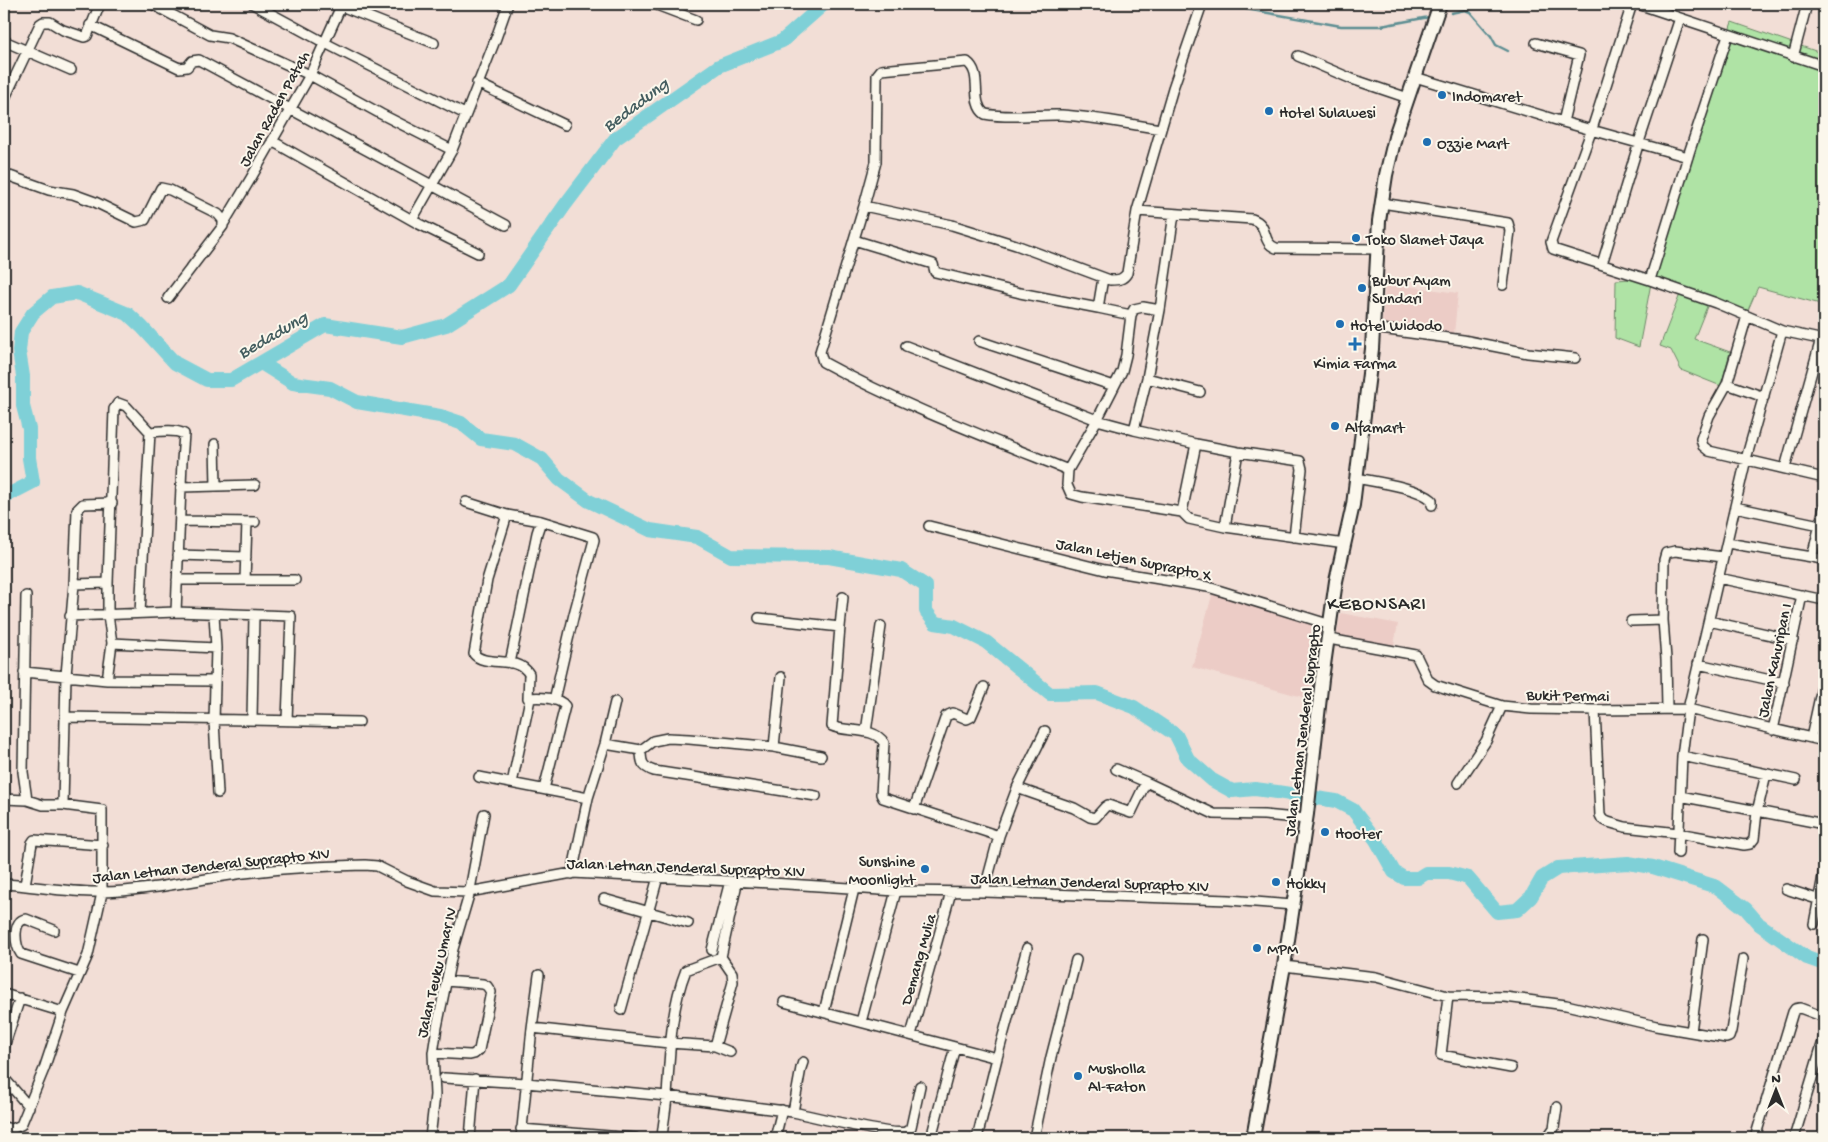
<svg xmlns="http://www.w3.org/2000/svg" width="1828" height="1142" font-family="'Gochi Hand',sans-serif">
	<rect width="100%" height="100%" fill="#f2ded6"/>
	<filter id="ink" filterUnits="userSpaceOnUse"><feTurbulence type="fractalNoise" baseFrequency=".02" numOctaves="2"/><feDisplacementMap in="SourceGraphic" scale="10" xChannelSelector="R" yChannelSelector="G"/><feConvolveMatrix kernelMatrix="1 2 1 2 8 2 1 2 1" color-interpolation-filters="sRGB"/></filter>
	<g filter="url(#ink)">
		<path fill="#ecccc6" d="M1385 283 1458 293 1454 334 1382 326Z
			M1213 592 1266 608 1320 627 1310 699 1192 667Z
			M1341 613 1398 624 1394 645 1337 635Z"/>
		<path fill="#afe3a5" stroke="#6d8768" d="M1732 22 1824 54V305L1758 287 1745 317 1708 304 1694 339 1730 352 1721 386 1681 370 1671 350 1660 346 1682 289 1651 283 1639 347 1615 338 1616 280 1645 278Z"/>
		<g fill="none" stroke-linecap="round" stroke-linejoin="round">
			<path stroke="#5d8e92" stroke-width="2.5" d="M1246 9 1341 26H1381L1429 17
				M1451 13 1465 10 1470 12 1491 36 1496 45 1508 51"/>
			<path stroke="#7fd0d7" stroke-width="14" d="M261 363 293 383 330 388 357 402 440 416 461 423 481 439 515 444 542 459 559 479 589 501 650 530 697 537 731 556 829 557 901 570 926 586V611L935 623 954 626 986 642 1050 694 1097 693 1134 707 1176 735 1188 759 1212 780 1232 791 1255 789 1277 792 1336 801 1353 810 1376 840 1394 872 1404 878H1418L1426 873H1449L1468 878 1497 912 1517 910 1531 897 1542 878 1558 868 1628 863 1653 867 1717 887 1746 909 1759 924 1807 958 1824 964
				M4 497 33 482 29 458V429L23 406V376L19 351 21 332 33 313 52 297 77 293 128 314 142 327 175 363 207 380H231L325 325 402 337 446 325 509 285 565 205 615 139 719 66 782 41 824 4"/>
			<g stroke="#2b2b2b" stroke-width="12">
				<path id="minor" d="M152 4 210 35 229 38 310 75 381 114 452 150
					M253 4 325 43 465 114
					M336 4 434 43
					M654 4 696 20
					M1632 4 1592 129 1551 242 1553 249 1650 280 1690 150 1728 35
					M1638 4 1824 66
					M90 25 179 68 187 67 192 61 199 60 506 225
					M4 41 71 70
					M1536 43 1579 55 1563 122
					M1298 56 1352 79 1408 98
					M1793 57 1807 4
					M1415 77 1563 122 1688 157
					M477 83 565 125
					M4 100 40 24 43 22H50L63 30 84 37 87 36 100 4
					M272 141 419 224 478 253
					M4 174 49 190 73 194 95 202 136 222 145 220 161 188 170 190 218 214 223 220V226L168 298
					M1382 203 1508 223 1510 231 1503 285
					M864 206 876 162 877 75 881 70 967 62C984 74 969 102 985 114 1011 119 1036 114 1062 115 1095 117 1128 124 1161 129
					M1137 211 1173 88 1202 4
					M412 220 452 150 496 38 508 4
					M224 223 251 178 310 75 342 4
					M854 240 933 264 935 272 1020 293 1098 308 1103 278
					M1602 264 1639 142 1680 18
					M1650 280 1716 303 1747 316
					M1098 308 1131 315
					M1373 328 1463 340 1528 353 1575 358
					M1824 340 1782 331 1747 316 1727 384 1709 416 1701 439 1703 446 1709 451 1824 478
					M979 341 1114 386
					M906 346 1097 420 1134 430 1196 444 1238 452 1300 461 1302 469 1294 537
					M1147 378 1200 392
					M1727 384 1764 397
					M1134 430 1147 378 1160 310 1174 214
					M215 444 216 486
					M1785 468 1821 339
					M1068 470 1097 420 1122 371 1126 355 1131 315 1134 309 1143 307 1160 310
					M1356 478C1376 482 1417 487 1432 500V505
					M181 487 255 485
					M466 502 507 515 541 521 593 537 594 540 574 614 554 700
					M1735 507 1820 525
					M1182 512 1196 444
					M507 515 487 580 474 654C485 668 518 654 529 674L528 698
					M180 521 255 522
					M929 526 1105 570 1208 587 1331 625
					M1225 527 1238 452
					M1727 543 1812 557 1824 560
					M1345 544 1225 527 1189 519 1182 512 1082 497 1071 494 1067 485 1068 470C986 437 901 405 823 362L820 352 864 206 952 225 1016 245 1110 280C1118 280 1123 280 1127 273L1137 211 1252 219C1270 225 1260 242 1276 248L1378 249
					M178 555 246 557
					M1812 557 1824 508
					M1718 578 1824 600
					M177 580H295
					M245 580 247 522
					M74 584 108 583
					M140 613 150 432
					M214 614 216 648 214 721 218 793
					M70 616 176 612 291 616 287 720
					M759 618 840 627 832 726C847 733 874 726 884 743L881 794 883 798 999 836
					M1663 620 1666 659 1667 709
					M1631 621 1663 620 1664 560 1666 553 1675 551 1723 557
					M1709 621 1793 640
					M840 627 843 597
					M1329 639 1416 655 1428 680 1435 685 1502 706 1531 709 1595 710 1688 709 1824 741
					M112 643 216 648
					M510 663 537 533 541 521
					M1698 664 1784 683
					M24 672 107 680 215 681
					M107 680 112 643 108 615V583L114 409 118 403 126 406 150 432C161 431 175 429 184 434L182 461 176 612
					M1595 710 1600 815 1602 819 1608 822 1625 827 1678 833 1744 845 1750 844 1754 839 1757 812 1766 774
					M65 717 359 722
					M252 719 254 615
					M1773 730 1802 595
					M866 732 881 626
					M1811 738 1824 678
					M605 744 641 750 653 741 668 738 689 739 774 747 821 756
					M774 747 781 677
					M641 750C641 762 642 767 654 771L816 796
					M1682 756 1796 780
					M1116 769 1146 782
					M479 777 588 798
					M512 783 530 699 528 698C538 697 559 697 565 706L544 789
					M1458 783 1486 741 1502 706
					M1017 788 1074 808 1090 817 1095 818 1105 807 1108 805 1131 813 1146 782 1214 814 1264 815 1306 819
					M1680 796 1824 824
					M4 799 27 800
					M63 805 66 675 74 584 77 510 83 504 112 503
					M914 809 946 716 953 713 967 719 971 717 984 687
					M1678 853 1682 756 1688 709 1746 459 1782 331
					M572 874 588 798 605 744 615 702
					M4 884C37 886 69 893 102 892 156 891 209 876 263 871 297 867 331 866 365 865L377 866 407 881 435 891 469 892 572 873 772 883 896 891 984 892 1229 900 1293 905
					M25 885 32 843 34 840 103 845
					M1786 889 1823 901
					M984 892 999 836 1017 788 1045 731
					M604 899 688 923
					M1814 924 1824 871
					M54 930 26 919C12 920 15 945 21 954L79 973
					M712 950 730 881
					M1284 966 1376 977 1448 996 1505 997 1566 1005 1656 1026 1726 1038 1729 1037 1731 1031 1743 959
					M4 994 63 1012
					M1448 996 1441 1055 1511 1068
					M784 1002 955 1047
					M621 1010 658 877
					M824 1012 854 889
					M861 1022 896 891
					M532 1028 669 1043 715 1046 730 1052
					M1691 1032 1703 939
					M911 1035 951 892
					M715 1046 733 982 732 973 721 957
					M4 1047 20 998
					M433 1053 470 1055 474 1054 479 1050 491 992 487 986 483 984 446 981
					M997 1058 1027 948
					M803 1062 801 1068 793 1112C812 1116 891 1136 905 1132 908 1131 909 1130 911 1127L920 1086
					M4 1078 29 1107
					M444 1078 526 1083 667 1096 793 1112
					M4 1127 12 1129 21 1125 44 1069 63 1012 88 955 102 893V810L63 805H43L27 800 23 772 26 596
					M521 1129 635 1138
					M430 1138 435 1095 433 1053 437 1027 453 949 469 895 484 814
					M470 1138 475 1079
					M521 1138 532 1028 539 975
					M662 1138C663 1124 666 1110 667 1096 670 1054 670 1010 686 970L721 957 736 888
					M775 1138 782 1110
					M931 1138 955 1047 997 1058 977 1138
					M1034 1138 1051 1057 1076 960
					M1547 1138 1554 1128 1557 1107
					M1755 1138 1793 1012 1795 1009 1800 1008 1824 1017
					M1794 1138 1824 1038"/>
			</g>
			<g stroke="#2b2b2b" stroke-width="16">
				<path id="secondary" d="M1253 1138 1284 966 1307 814 1322 679 1336 581 1353 505 1372 349 1379 221 1386 175 1396 133 1440 4"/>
			</g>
			<use href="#minor" stroke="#fbf7ec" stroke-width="9"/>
			<use href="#secondary" stroke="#fbf7ec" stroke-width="12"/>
		</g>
	</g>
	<g fill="#1f6fb2" stroke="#fbf7ec" stroke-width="2">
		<circle cx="1442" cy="95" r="5"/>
		<circle cx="1269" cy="111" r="5"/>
		<circle cx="1427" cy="142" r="5"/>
		<circle cx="1356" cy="238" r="5"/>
		<circle cx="1362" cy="288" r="5"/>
		<circle cx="1340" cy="324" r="5"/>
		<path d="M1352.5 336.5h5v5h5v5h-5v5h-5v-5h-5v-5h5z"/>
		<circle cx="1335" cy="426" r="5"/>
		<circle cx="1325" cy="832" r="5"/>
		<circle cx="925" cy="869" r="5"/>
		<circle cx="1276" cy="882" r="5"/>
		<circle cx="1257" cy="948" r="5"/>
		<circle cx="1078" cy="1076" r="5"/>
	</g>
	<g text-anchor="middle" stroke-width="4" stroke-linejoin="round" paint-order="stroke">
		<g font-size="16" fill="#2b2b2b" stroke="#fbf7ec" text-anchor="start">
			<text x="1452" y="101">Indomaret</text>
			<text x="1279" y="117">Hotel Sulawesi</text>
			<text x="1437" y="148">Ozzie Mart</text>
			<text x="1366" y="244">Toko Slamet Jaya</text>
			<text x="1372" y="285">Bubur Ayam<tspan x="1372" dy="18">Sundari</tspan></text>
			<text x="1350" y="330">Hotel Widodo</text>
			<text x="1355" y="368" text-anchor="middle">Kimia Farma</text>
			<text x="1345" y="432">Alfamart</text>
			<text x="1335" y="838">Hooter</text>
			<text x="915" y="866" text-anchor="end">Sunshine<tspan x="915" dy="18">Moonlight</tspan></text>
			<text x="1286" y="888">Hokky</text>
			<text x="1267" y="954">MPM</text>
			<text x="1088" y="1073">Musholla<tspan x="1088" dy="18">Al-Faton</tspan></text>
		</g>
		<g font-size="16" fill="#2b2b2b" stroke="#fbf7ec">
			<text transform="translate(273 108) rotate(-61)" y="6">Jalan Raden Patah</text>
			<text transform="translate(1134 558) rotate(12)" y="6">Jalan Letjen Suprapto X</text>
			<text transform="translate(1773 660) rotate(-78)" y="6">Jalan Kahuripan I</text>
			<text transform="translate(1568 694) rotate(1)" y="6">Bukit Permai</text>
			<text transform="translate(1301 730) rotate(-83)" y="6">Jalan Letnan Jenderal Suprapto</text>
			<text transform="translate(211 864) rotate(-6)" y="6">Jalan Letnan Jenderal Suprapto XIV</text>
			<text transform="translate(686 866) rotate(2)" y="6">Jalan Letnan Jenderal Suprapto XIV</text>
			<text transform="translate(1090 881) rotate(2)" y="6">Jalan Letnan Jenderal Suprapto XIV</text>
			<text transform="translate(917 959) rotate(-74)" y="6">Demang Mulia</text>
			<text transform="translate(435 972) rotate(-77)" y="6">Jalan Teuku Umar IV</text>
		</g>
		<g font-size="18" font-style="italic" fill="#445d5f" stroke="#fbf7ec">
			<text transform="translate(635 104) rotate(-37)" y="6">Bedadung</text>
			<text transform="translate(272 334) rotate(-30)" y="6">Bedadung</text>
		</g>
		<g font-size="19" letter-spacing="1" fill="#2b2b2b" stroke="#fbf7ec">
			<text x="1377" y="609">KEBONSARI</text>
		</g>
	</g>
	<rect width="1828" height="1142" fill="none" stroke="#fbf7ec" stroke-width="20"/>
	<rect x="10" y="10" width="1808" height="1122" fill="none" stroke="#2b2b2b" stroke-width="2" filter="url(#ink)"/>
	<g transform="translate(1776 1090)" stroke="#fbf7ec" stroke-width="4" paint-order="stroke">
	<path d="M0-4L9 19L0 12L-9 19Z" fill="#2b2b2b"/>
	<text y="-8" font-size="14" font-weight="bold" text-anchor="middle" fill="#2b2b2b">N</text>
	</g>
</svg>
